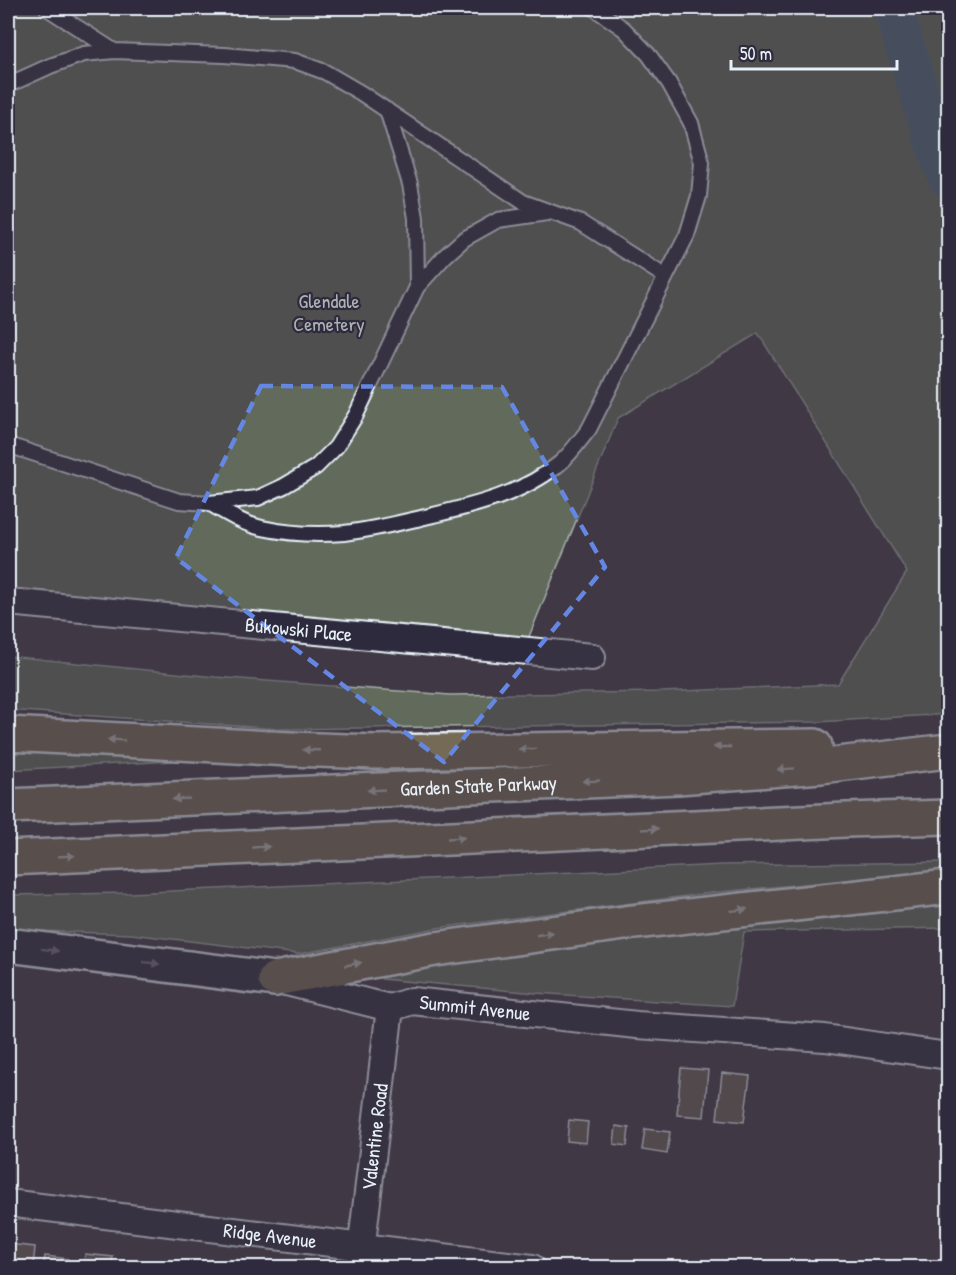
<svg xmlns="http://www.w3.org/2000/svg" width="956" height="1275" font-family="'Patrick Hand',sans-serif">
	<rect width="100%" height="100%" fill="#403945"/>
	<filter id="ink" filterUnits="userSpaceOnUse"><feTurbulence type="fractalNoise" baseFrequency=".0167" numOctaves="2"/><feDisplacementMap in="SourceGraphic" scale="12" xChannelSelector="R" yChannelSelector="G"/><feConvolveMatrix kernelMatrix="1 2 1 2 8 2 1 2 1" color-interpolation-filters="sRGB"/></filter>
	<g filter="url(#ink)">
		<path fill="#626a5c" stroke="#a5aeaa" stroke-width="1.5" d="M8 8H948V714L817 722 281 729 8 710V656L215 677 450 695 663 692 838 684 907 572 758 333 618 418 528 639 8 589Z
			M8 745 210 759 8 770Z
			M948 862V870L710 893 437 928 299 954 131 934 8 930V895L130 893 723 865Z
			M948 894V928L744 932 732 1006 536 993 382 979 388 971Z"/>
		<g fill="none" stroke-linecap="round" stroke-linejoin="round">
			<path stroke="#50697a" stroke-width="40" d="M893 8 932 134 948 178"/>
		</g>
		<path fill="#695d58" stroke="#e8f1f8" stroke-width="1.5" d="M681 1068 708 1070 704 1117 677 1115Z
			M722 1073 750 1076 744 1122 717 1119Z
			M569 1120 588 1122 586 1143 567 1141Z
			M616 1126 629 1128 627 1146 614 1144Z
			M645 1129 670 1132 667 1154 642 1150Z
			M8 1244 35 1247 33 1268H8Z
			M85 1254 113 1257 111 1268H83Z
			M45 1256 68 1259 67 1268H43Z"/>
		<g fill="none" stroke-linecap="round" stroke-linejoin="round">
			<g stroke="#e8f1f8" stroke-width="18">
				<path id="service" d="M47 8 114 51
					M8 85 50 66 84 54 114 51 224 55 295 61 325 72 361 93 523 202 581 223 666 277
					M387 110 410 184 416 218 417 287
					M8 445 179 501 209 503 258 498 284 486 316 467 336 447 356 415 417 287 445 256 464 239 498 220 547 213
					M209 503C226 513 243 524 262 528 289 534 318 535 344 533 372 530 399 523 425 517 472 506 522 495 560 463 571 454 580 440 589 429L687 235 699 196 702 163 691 123 669 83 649 55 624 29 594 8"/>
			</g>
			<g stroke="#e8f1f8" stroke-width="30">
				<g id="minor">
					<path id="s1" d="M8 602 592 657"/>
					<path id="s2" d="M278 980 390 1008 412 1001 637 1025 825 1038 948 1056"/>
					<path id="s3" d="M8 1203 532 1268"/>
					<path id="s4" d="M359 1268 390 1008"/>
				</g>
			</g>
			<g stroke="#e8f1f8" stroke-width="38">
				<path id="tertiary" d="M8 945 275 979"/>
			</g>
			<g stroke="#e8f1f8" stroke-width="38">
				<g id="motorway">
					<path d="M8 734 290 749 375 752 815 746"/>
					<path id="s5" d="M8 806 678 777 821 766 948 751"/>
					<path d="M8 858 846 820 948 817"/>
					<path d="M275 979 435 949 625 923 948 887"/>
				</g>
			</g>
			<use href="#service" stroke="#2f2a3d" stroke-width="14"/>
			<use href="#minor" stroke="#2f2a3d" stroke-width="26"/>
			<use href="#tertiary" stroke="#2f2a3d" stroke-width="33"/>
			<use href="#motorway" stroke="#756a55" stroke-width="33"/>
		</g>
		<defs><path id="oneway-solid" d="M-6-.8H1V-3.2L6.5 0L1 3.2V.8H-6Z" transform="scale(1.5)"/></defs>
		<g fill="#babbb7">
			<use href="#oneway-solid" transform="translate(116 740) rotate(-177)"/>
			<use href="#oneway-solid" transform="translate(722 747) rotate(180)"/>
			<use href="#oneway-solid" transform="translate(527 749) rotate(179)"/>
			<use href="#oneway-solid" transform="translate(311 750) rotate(-178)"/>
			<use href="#oneway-solid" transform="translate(786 769) rotate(176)"/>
			<use href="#oneway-solid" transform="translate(591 781) rotate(177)"/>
			<use href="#oneway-solid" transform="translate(376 790) rotate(177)"/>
			<use href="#oneway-solid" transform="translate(181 799) rotate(177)"/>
			<use href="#oneway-solid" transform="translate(650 829) rotate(-3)"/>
			<use href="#oneway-solid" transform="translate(456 838) rotate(-3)"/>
			<use href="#oneway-solid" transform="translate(261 847) rotate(-3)"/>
			<use href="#oneway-solid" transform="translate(66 856) rotate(-3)"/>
			<use href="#oneway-solid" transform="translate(739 910) rotate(-7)"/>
			<use href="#oneway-solid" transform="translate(545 934) rotate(-8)"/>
			<use href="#oneway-solid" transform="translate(353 964) rotate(-11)"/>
		</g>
		<g fill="#70707e">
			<use href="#oneway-solid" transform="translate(50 950) rotate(7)"/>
			<use href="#oneway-solid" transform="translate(151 963) rotate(7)"/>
		</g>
	</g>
	<path d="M0 0H956V1275H0ZM261 386 502 387 605 567 444 762 176 558Z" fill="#403945" fill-opacity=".55" fill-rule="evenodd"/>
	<path fill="none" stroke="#6487e3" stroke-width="4.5" stroke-dasharray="12 8" stroke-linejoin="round" d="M261 386 502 387 605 567 444 762 176 558Z"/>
	<g text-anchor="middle" stroke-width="4.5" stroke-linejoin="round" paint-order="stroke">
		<g font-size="20" fill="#acb4b2" stroke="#2f2a3d">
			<text x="329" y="308">Glendale<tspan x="329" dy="23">Cemetery</tspan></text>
		</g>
		<g font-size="20" fill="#e8f1f8" stroke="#2f2a3d">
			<text dy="7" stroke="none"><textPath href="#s1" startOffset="292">Bukowski Place</textPath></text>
			<text dy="7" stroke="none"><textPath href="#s5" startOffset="471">Garden State Parkway</textPath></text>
			<text dy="7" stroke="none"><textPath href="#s2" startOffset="202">Summit Avenue</textPath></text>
			<text dy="7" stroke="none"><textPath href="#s4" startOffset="132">Valentine Road</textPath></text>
			<text dy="7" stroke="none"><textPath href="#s3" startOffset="264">Ridge Avenue</textPath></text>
		</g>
	</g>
	<rect width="956" height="1275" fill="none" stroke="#2f2a3d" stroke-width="30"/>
	<rect x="15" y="15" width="926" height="1245" fill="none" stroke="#e8f1f8" stroke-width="2" filter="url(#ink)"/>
	<path d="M731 60v9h166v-9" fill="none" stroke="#e8f1f8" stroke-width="3"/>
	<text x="740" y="60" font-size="18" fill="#e8f1f8" stroke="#2f2a3d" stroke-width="4.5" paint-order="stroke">50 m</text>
</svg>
